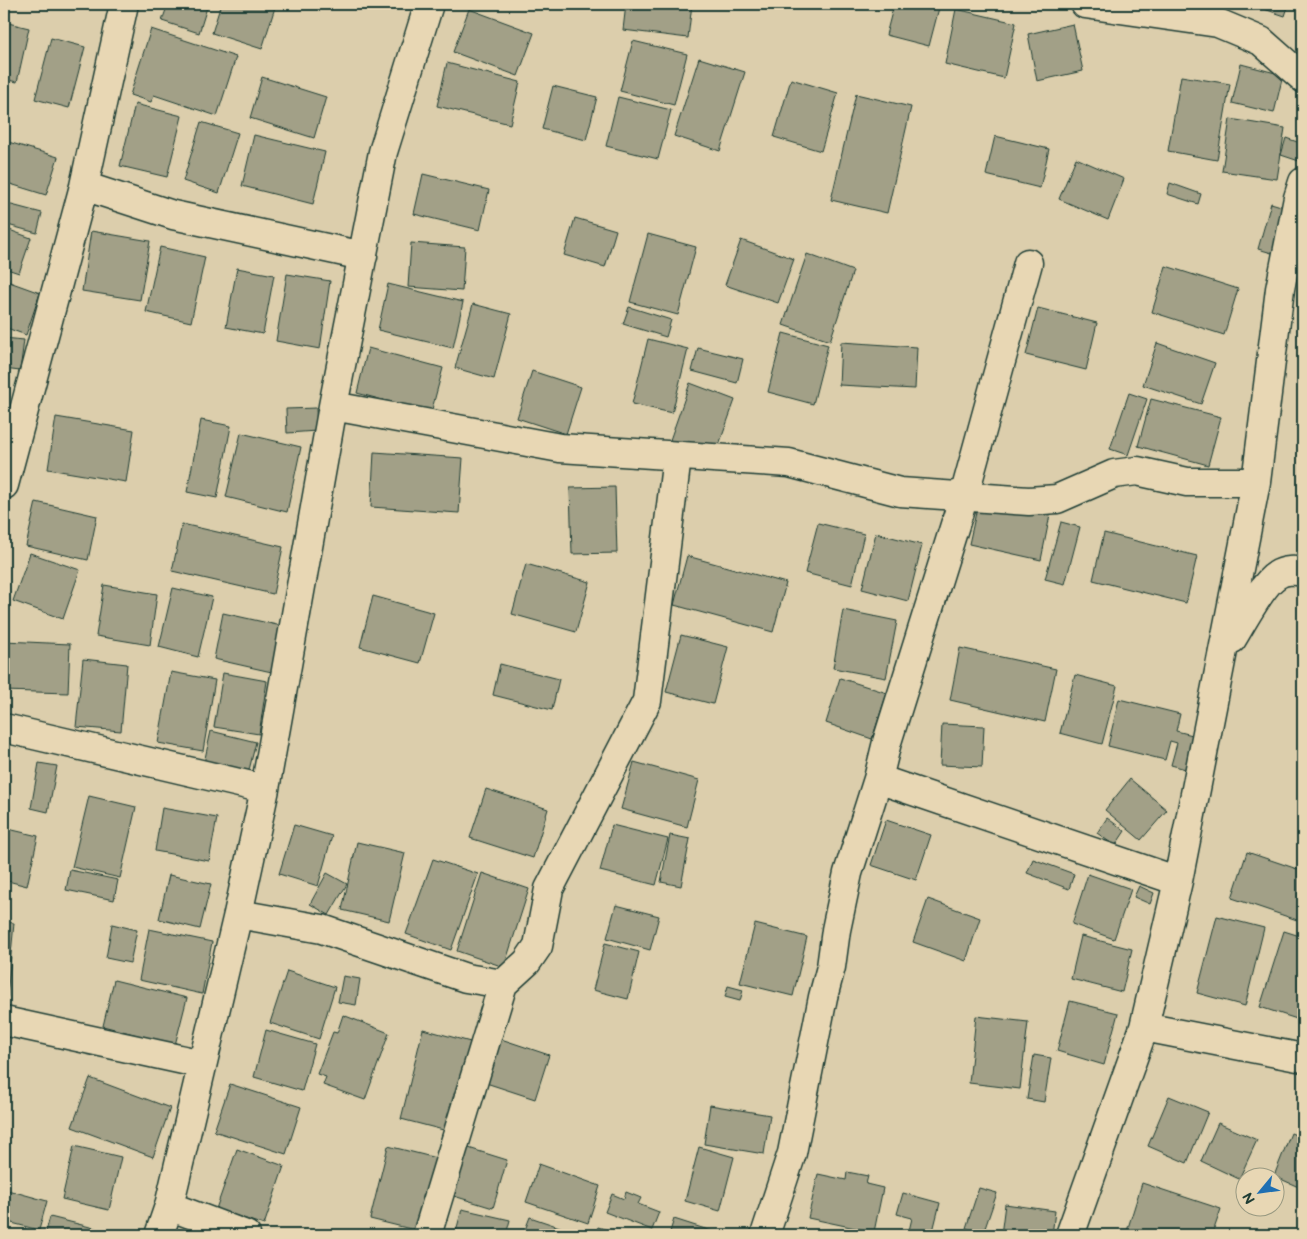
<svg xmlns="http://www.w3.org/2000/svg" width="1307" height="1239" font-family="'Balsamiq Sans',sans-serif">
	<rect width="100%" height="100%" fill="#dcceac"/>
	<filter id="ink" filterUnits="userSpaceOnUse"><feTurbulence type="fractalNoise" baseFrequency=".02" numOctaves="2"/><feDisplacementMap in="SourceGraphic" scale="10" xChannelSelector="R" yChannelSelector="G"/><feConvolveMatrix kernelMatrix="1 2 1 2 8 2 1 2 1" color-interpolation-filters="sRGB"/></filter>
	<g filter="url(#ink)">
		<path fill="#a2a087" stroke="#1f3d34" d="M168 4H208L199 33 162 21Z
			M221 4H276L262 49 212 33Z
			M523 4H541L540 8Z
			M626 4H692L688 38 623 30Z
			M894 4H940L929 46 886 35Z
			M1249 4H1289L1285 16Z
			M1298 4H1303V10L1297 8Z
			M469 9 534 33 518 76 453 52Z
			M956 9 1016 23 1004 78 945 64Z
			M4 22 29 28 17 82 4 79Z
			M1073 24 1083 71 1037 81 1028 34Z
			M151 29 236 57 217 116 154 95 151 102 130 95Z
			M51 38 85 47 69 108 35 99Z
			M633 41 687 54 674 105 620 91Z
			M699 58 745 72 720 151 674 136Z
			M447 63 520 82 510 124 437 106Z
			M1241 64 1283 75 1274 113 1232 103Z
			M1181 76 1230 84 1217 160 1168 151Z
			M262 77 326 97 314 138 250 118Z
			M791 79 838 93 821 151 774 137Z
			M553 86 597 97 586 140 542 129Z
			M856 94 911 107 887 213 831 200Z
			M618 97 671 110 658 159 606 146Z
			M135 104 182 116 167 177 120 166Z
			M1230 119 1285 128 1277 179 1222 171Z
			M201 122 238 133 219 193 183 181Z
			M254 135 325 152 313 204 242 186Z
			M995 136 1049 149 1040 188 986 175Z
			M1286 138 1303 144 1299 161 1281 155Z
			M5 141 58 157 46 195 4 182V146Z
			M1076 158 1124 179 1108 220 1059 199Z
			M423 174 489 190 480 230 414 214Z
			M1170 183 1201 194 1198 204 1167 194Z
			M4 203 42 213 37 233 4 224Z
			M1271 203 1294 210 1282 256 1258 249Z
			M575 218 616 230 605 267 564 255Z
			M4 228 31 238 19 273 4 268Z
			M91 231 150 241 140 300 82 291Z
			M648 234 696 247 678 315 630 302Z
			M741 240 794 259 778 303 725 285Z
			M411 243 465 247 462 291 408 287Z
			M160 247 205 257 191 322 146 312Z
			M807 254 853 271 830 341 783 325Z
			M1166 266 1238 289 1224 335 1152 312Z
			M237 268 274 275 263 334 226 327Z
			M287 274 330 281 320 349 276 341Z
			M4 280 40 293 26 335 4 327Z
			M388 284 463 302 453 348 378 330Z
			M473 304 511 314 494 379 455 368Z
			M629 307 671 320 666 337 623 324Z
			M1038 308 1097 323 1086 370 1026 355Z
			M783 333 828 345 813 404 768 392Z
			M4 338 24 340 20 371 4 369Z
			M648 339 688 349 672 413 632 404Z
			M841 342 917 347 915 389 839 385Z
			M1157 343 1215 363 1201 404 1143 385Z
			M368 348 443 368 431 413 357 393Z
			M698 348 743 359 737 383 692 371Z
			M532 371 581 387 566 434 517 418Z
			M690 383 735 400 715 456 670 440Z
			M1129 393 1147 399 1128 455 1110 449Z
			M1151 399 1221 417 1208 465 1138 446Z
			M316 408 317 431 287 433 286 409Z
			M56 417 134 430 126 482 48 469Z
			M201 420 231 426 217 498 187 492Z
			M241 433 301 447 287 512 226 497Z
			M374 452 463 458 459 513 371 507Z
			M615 487 617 553 572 554 570 488Z
			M979 499 1050 515 1041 560 969 544Z
			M36 502 97 516 88 560 26 546Z
			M1061 522 1080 527 1065 584 1045 579Z
			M818 523 864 534 852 585 805 573Z
			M182 524 283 547 273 594 172 571Z
			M876 533 922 545 908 601 862 589Z
			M1104 533 1197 556 1186 603 1093 580Z
			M30 553 80 570 63 619 13 601Z
			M687 556 786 583 773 632 674 605Z
			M526 564 590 582 576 632 512 614Z
			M104 585 157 594 150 645 96 636Z
			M173 588 212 597 198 657 159 647Z
			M373 596 434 613 420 663 360 647Z
			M843 610 897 621 886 678 833 668Z
			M223 613 286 627 276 673 214 659Z
			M681 635 728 647 713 704 666 692Z
			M1303 638V665L1298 663Z
			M4 641 70 644 68 693 4 691Z
			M960 648 1056 669 1045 722 950 700Z
			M83 659 127 664 121 731 76 727Z
			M500 664 559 679 552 710 493 695Z
			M171 672 215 680 203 751 158 743Z
			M223 673 267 681 259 734 214 727Z
			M1075 675 1117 686 1102 744 1060 733Z
			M840 678 887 693 872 739 826 723Z
			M1119 699 1180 714 1176 731 1201 737 1193 771 1171 765 1177 743 1170 741 1165 760 1108 746Z
			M942 724 984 726 982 767 940 765Z
			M211 731 256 742 248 774 204 763Z
			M634 762 699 780 687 827 621 809Z
			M39 763 57 766 48 812 31 808Z
			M1130 779 1167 810 1141 840 1105 810Z
			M486 789 548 809 533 858 470 838Z
			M89 796 136 807 120 878 72 867Z
			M162 808 217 818 209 861 155 851Z
			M1107 818 1125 831 1115 846 1097 833Z
			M886 820 931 835 916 880 871 865Z
			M294 825 332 836 318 886 279 874Z
			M612 825 668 839 656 885 600 871Z
			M4 828 38 836 27 886 4 880Z
			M670 835 690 839 681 886 661 882Z
			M357 842 405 853 389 921 342 910Z
			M1247 852 1303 871V922L1232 898Z
			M433 859 478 874 451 950 406 934Z
			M1033 859 1074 874 1069 889 1027 873Z
			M70 870 118 880 114 900 66 890Z
			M327 873 347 884 329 915 310 904Z
			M482 873 529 889 504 967 457 951Z
			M1088 874 1131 889 1114 939 1072 924Z
			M169 875 211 884 200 929 159 919Z
			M1139 886 1154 893 1150 904 1134 897Z
			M928 899 980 918 966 961 913 942Z
			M616 905 659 916 650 950 607 938Z
			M1217 916 1264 928 1245 1006 1197 993Z
			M4 922 14 923 7 997 4 996Z
			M112 924 137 930 130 963 106 958Z
			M755 924 807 937 793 996 740 983Z
			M149 929 212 942 202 994 139 980Z
			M1284 931 1303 937V1021L1260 1007Z
			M1081 936 1132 949 1122 992 1071 979Z
			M605 943 639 952 628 999 593 990Z
			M287 971 335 987 319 1039 270 1023Z
			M343 976 360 979 356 1005 338 1002Z
			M114 980 187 998 175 1045 103 1026Z
			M728 986 743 990 740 1001 725 997Z
			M1070 1001 1118 1013 1104 1065 1057 1051Z
			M343 1015 389 1033 365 1100 323 1085 326 1077 317 1074 333 1032 337 1033Z
			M976 1016 1028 1022 1020 1089 969 1083Z
			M423 1029 474 1043 451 1132 401 1119Z
			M266 1030 315 1044 302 1091 254 1077Z
			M498 1038 549 1055 535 1099 483 1082Z
			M1034 1055 1051 1058 1044 1102 1027 1099Z
			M90 1078 170 1108 153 1157 72 1127Z
			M230 1084 301 1107 286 1154 214 1131Z
			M1169 1096 1208 1112 1187 1163 1148 1146Z
			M710 1105 770 1115 764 1154 704 1144Z
			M1218 1123 1257 1140 1239 1179 1201 1161Z
			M1291 1133 1303 1138V1189L1274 1176Z
			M459 1145 507 1160 493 1208 444 1193Z
			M74 1146 121 1157 109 1210 62 1199Z
			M388 1146 440 1159 423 1232 370 1219Z
			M699 1147 734 1157 720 1211 685 1201Z
			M237 1149 284 1166 264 1225 216 1209Z
			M539 1164 600 1186 588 1223 526 1202Z
			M847 1172 868 1176 866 1184 883 1188 874 1232 808 1218 818 1174 846 1180Z
			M1142 1183 1221 1209 1212 1235H1139L1127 1231Z
			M979 1188 997 1193 983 1234 966 1228Z
			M4 1189 47 1201 39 1230 4 1221Z
			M626 1192 641 1198 638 1204 659 1212 652 1230 605 1212 612 1194 624 1199Z
			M903 1193 940 1203 932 1235H908L912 1218 897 1214Z
			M1005 1204 1055 1211 1052 1235H1001Z
			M462 1209 510 1220 506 1235H455Z
			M50 1217 122 1235H45Z
			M530 1217 583 1235H523Z
			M674 1219 724 1235H669Z
			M598 1227 623 1235H595Z"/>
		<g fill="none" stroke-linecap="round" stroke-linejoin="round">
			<g stroke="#1f3d34" stroke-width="31">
				<path id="street" d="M1085 4 1218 23 1261 41 1303 78
					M84 186 173 215 363 256
					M333 406 560 448 789 463 900 492 1029 501 1057 499 1114 474 1137 471 1187 482H1256
					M4 485 84 186 124 4
					M1232 639C1242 623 1262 584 1277 575 1284 570 1295 570 1303 572
					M4 728 265 789
					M878 779 1178 881
					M238 914 322 929 466 978 503 984 527 962 538 946 549 889 647 701 677 457
					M4 1021 202 1064
					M1144 1027 1303 1058
					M169 1206 246 1235
					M159 1235 169 1206 238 914 265 789 333 406 383 152 429 4
					M427 1235 503 984
					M765 1235 792 1153 823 997 831 967 836 930 848 873 878 779 887 742 964 496 1028 263
					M1070 1235 1144 1027 1178 881 1256 482 1280 289 1298 198 1303 182"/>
			</g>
			<use href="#street" stroke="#e8d7b4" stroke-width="28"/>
		</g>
	</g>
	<rect width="1307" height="1239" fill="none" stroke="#e8d7b4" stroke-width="20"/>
	<rect x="10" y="10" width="1287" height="1219" fill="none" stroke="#1f3d34" stroke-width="2" filter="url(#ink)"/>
	<g transform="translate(1260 1192) rotate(241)"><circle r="24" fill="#e8d7b4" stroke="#989981"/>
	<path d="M0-4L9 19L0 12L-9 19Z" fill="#1f6fb2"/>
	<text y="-8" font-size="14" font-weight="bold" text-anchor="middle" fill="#1f3d34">N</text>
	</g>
</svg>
